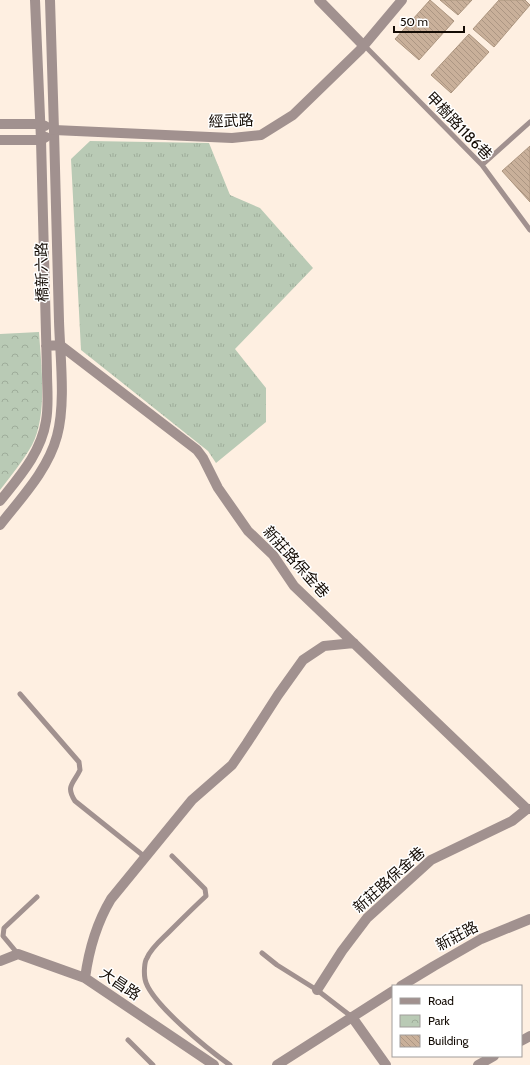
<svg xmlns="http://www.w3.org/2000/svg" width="530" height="1065" font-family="Cabin,'Noto Sans TC',sans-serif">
	<defs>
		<pattern id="grass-tufts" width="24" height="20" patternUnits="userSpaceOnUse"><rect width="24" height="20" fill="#b9cab5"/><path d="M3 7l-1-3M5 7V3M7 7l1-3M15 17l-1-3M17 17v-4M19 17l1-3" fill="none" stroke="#9eac9a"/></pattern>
		<pattern id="park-crowns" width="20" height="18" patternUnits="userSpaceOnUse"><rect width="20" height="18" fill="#b9cab5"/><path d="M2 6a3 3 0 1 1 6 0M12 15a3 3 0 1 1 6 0" fill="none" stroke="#9eac9a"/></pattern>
		<pattern id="building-back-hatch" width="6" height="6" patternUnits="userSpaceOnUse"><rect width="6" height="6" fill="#c9b09a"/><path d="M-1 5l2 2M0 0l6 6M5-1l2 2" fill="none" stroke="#ac9683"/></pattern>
	</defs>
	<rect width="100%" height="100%" fill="#feefe1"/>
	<path fill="url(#grass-tufts)" d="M90 141 209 143 230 195 260 208 313 268 235 349 266 388V422L216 463 208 451 81 350 71 159Z"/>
	<path fill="url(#park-crowns)" d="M39 332C41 365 48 415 32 445 23 461 11 476 0 490V334Z"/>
	<path fill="url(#building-back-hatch)" stroke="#ac957f" d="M430 0 454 21 419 60 395 39Z
		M440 0H472L458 15Z
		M499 0H525L530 5 494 47 473 29Z
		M469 34 489 52 451 93 431 75Z
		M530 146V202L502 171Z"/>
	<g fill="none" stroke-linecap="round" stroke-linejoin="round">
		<path stroke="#a1918f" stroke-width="5" d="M364 45 482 165 530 230
			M482 165 530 122
			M20 694 79 762 80 770C74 783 65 786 75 801L145 857
			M172 856 205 889 206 896C193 908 181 920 169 932 161 940 151 948 147 958 144 962 144 974 145 979 149 1002 210 1051 230 1065
			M262 953 277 965 317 990 352 1017
			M18 954 3 936 4 928 37 897
			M128 1040 153 1065"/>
		<path stroke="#a1918f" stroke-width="10" d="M319 0 363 45
			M46 346 60 345 197 450 203 458 218 488 248 531 273 555 294 586 527 809
			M0 501C19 477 41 453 46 421 49 405 47 388 47 372L41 140
			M0 525C21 498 48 470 57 436 66 403 60 356 59 321 57 258 56 194 54 130L232 138 261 135 293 115 360 50 402 0
			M0 961 18 954 85 978 214 1065
			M85 978C89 949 96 924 111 899L192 800 232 765 247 743 278 695 303 660 324 646 354 643
			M317 990 342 951 367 918 431 860 512 821 527 809H530
			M352 1017 386 1065
			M521 1041 530 1036
			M478 1065 494 1056"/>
		<path stroke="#a1918f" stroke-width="10" d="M35 0 41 140
			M50 0 54 130
			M0 124H40L45 126
			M0 140H41L46 137
			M401 986 434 966 481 939 530 919
			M277 1065 393 991"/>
	</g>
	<g text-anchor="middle" stroke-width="3" stroke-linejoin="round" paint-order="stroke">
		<g font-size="15" fill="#130b04" stroke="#fff">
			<text transform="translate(231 121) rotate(-2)" y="5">經武路</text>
			<text transform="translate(459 126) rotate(46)" y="5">甲樹路1186巷</text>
			<text transform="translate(42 272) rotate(-91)" y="5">橋新六路</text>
			<text transform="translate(296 562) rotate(48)" y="5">新莊路保金巷</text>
			<text transform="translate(389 880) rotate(-42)" y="5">新莊路保金巷</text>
			<text transform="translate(457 936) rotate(-28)" y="5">新莊路</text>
			<text transform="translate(120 984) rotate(34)" y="5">大昌路</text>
		</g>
	</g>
	<rect x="392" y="985" width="130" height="72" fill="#ffffff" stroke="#a19d9b"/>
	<rect x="400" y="998" width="20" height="6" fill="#a1918f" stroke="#a19d9b"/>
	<text x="428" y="1005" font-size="12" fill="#130b04">Road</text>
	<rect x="400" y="1015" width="20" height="12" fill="url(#park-crowns)" stroke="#a19d9b"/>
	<text x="428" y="1025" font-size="12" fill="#130b04">Park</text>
	<rect x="400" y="1035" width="20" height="12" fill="url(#building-back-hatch)" stroke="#a19d9b"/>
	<text x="428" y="1045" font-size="12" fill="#130b04">Building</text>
	<path d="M394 26v6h70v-6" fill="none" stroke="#130b04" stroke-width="2"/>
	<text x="400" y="26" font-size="12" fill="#130b04" stroke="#ffffff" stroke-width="3" paint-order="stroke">50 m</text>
</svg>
